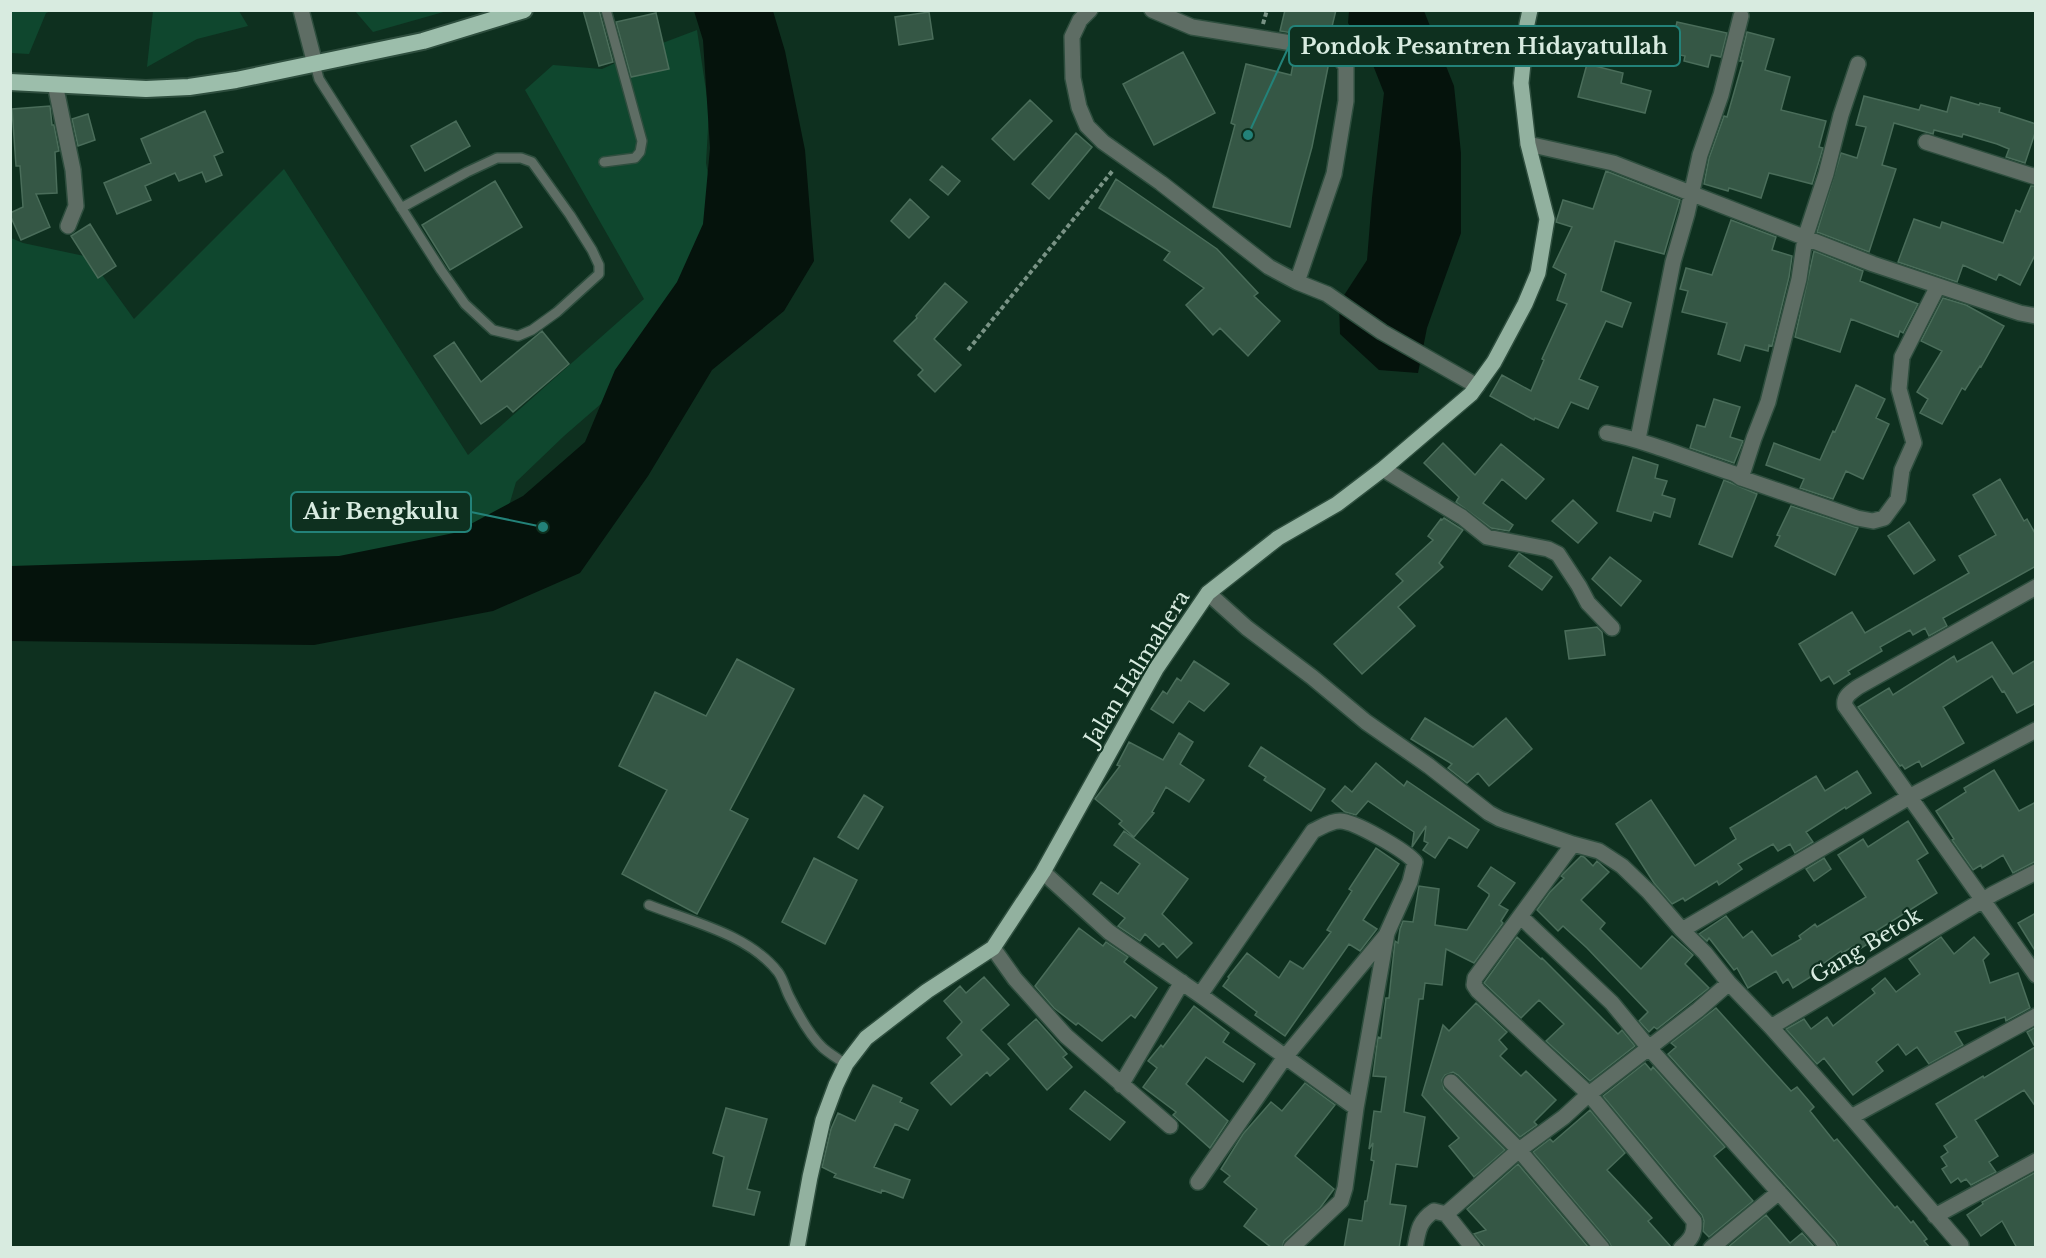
<svg xmlns="http://www.w3.org/2000/svg" width="2046" height="1258" font-family="'Libre Baskerville',serif">
	<rect width="100%" height="100%" fill="#0e301f"/>
	<path fill="#0f472e" d="M10 11H51L46 13 29 54 11 53Z
		M153 11H239L248 26 197 39 147 67Z
		M355 11H447L373 32Z
		M697 30 709 111 706 163 719 235 610 396 564 436 516 482 498 543 412 563 11 581V238L23 243 89 257 134 319 284 169 468 455 644 299 525 90 553 65 602 69 644 50Z"/>
	<path fill="#05130c" d="M694 11H773L785 51 805 150 814 261 784 311 712 370 648 476 580 573 493 611 314 645 11 641V566L339 556 454 533 523 496 585 442 615 370 677 282 703 224 710 148 703 40Z
		M1349 11H1424L1454 86 1461 153V233L1427 328 1418 373 1379 370 1340 334 1339 303 1367 260 1372 198 1384 93 1369 55 1348 23Z"/>
	<path fill="#355745" stroke="#4a6d5a" stroke-width="1.5" d="M583 10H599L613 62 599 66Z
		M1285 10H1336L1329 39 1280 31Z
		M929 12 933 39 899 45 895 17Z
		M656 13 669 69 631 77 616 22Z
		M1677 22 1727 33 1721 57 1711 55 1708 67 1684 61 1685 56 1670 53Z
		M1747 32 1774 39 1765 70 1790 77 1781 110 1826 121 1819 147 1823 148 1812 184 1769 173 1761 198 1729 188 1728 191 1704 184 1709 158 1724 116 1727 117 1743 61H1740Z
		M1183 52 1215 113 1154 145 1123 84Z
		M1295 53 1325 58 1324 61 1329 62 1312 147 1290 227 1213 207 1235 125 1231 123 1246 64 1291 75Z
		M1587 64 1623 73 1621 83 1651 91 1645 113 1578 97Z
		M1864 96 1919 110 1921 105 1947 112 1951 97 1979 105 1980 103 2000 108 1999 112 2036 124V130L2025 163 2006 157 2009 149 1997 144 1963 134 1962 137 1934 130 1933 134 1894 123 1882 165 1896 169 1869 252 1817 232 1841 153 1857 158 1866 127 1856 125Z
		M1030 100 1052 121 1014 160 992 139Z
		M50 106 52 125H54L59 151 55 152 57 193 36 194 50 227 21 240 10 215V213L23 207 20 166H16L12 109Z
		M205 111 223 152 214 156 222 175 206 182 202 172 179 181 175 173 145 186 151 200 117 214 104 183 151 163 141 139Z
		M88 114 95 140 78 146 72 119Z
		M456 121 470 146 425 171 411 146Z
		M1076 133 1092 147 1049 199 1032 184Z
		M942 166 960 181 948 195 930 180Z
		M1606 171 1680 200 1664 254 1615 241 1601 291 1631 303 1622 327 1606 321 1579 379 1598 387 1588 409 1571 402 1558 428 1535 418 1534 420 1490 396 1502 375 1531 391 1544 360 1542 359 1567 304 1557 300 1566 274 1553 267 1572 227 1556 222 1563 200 1593 209Z
		M1116 179 1217 249 1258 293 1254 296 1280 321 1248 356 1220 328 1213 335 1186 305 1204 288 1164 260 1170 252 1099 208Z
		M495 181 522 227 450 270 422 225Z
		M2031 186H2036V253L2020 285 1999 274 1996 280 1963 265 1957 282 1898 262 1914 219 1940 228 1942 222 2003 243 2016 210 2020 212Z
		M910 199 929 217 909 238 891 221Z
		M1731 220 1776 237 1772 250 1792 256 1789 277 1772 346 1769 345 1768 351 1745 345 1740 361 1718 354 1727 323 1682 312 1688 291 1680 289 1686 268 1712 275Z
		M90 224 116 266 98 278 71 236Z
		M1814 251 1863 271 1860 281 1918 304 1903 333 1900 331 1898 337 1851 319 1840 352 1795 337Z
		M945 283 967 302 934 339 961 365 935 392 918 375 923 370 894 341 917 318 916 316Z
		M1943 298 1966 305 2004 326 1981 367 1980 366 1965 390 1962 388 1942 424 1920 413 1928 399 1917 392 1942 351 1921 341Z
		M542 331 569 364 513 412 507 406 481 424 434 356 454 342 481 382Z
		M1856 385 1885 399 1876 418 1889 424 1863 479 1846 471 1833 499 1800 488 1804 479 1766 465 1774 443 1820 460 1833 431 1835 432Z
		M1714 399 1740 407 1730 437 1743 441 1734 463 1690 448 1697 425 1705 427Z
		M1443 443 1475 475 1501 444 1544 479 1526 499 1502 479 1483 503 1513 525 1509 531 1491 528 1456 502 1459 497 1424 463Z
		M1633 457 1658 465 1655 478 1667 481 1662 495 1675 499 1670 517 1654 512 1651 521 1617 511Z
		M2000 479 2024 521 2027 519 2036 535V566L1943 618 1947 626 1929 636 1925 628 1913 635 1910 630 1880 647 1882 651 1848 671 1850 674 1834 684 1829 676 1821 681 1799 644 1852 612 1865 633 1969 573 1959 556 1996 535 1973 495Z
		M1724 480 1757 494 1732 557 1699 544Z
		M1573 500 1597 523 1578 543 1552 521Z
		M1791 506 1858 528 1835 575 1775 546 1780 536 1777 535Z
		M1444 518 1463 530 1439 563 1443 567 1398 607 1415 626 1362 674 1334 644 1403 581 1396 574 1433 540 1428 536 1441 519 1442 520Z
		M1909 522 1935 560 1914 574 1888 536Z
		M1519 553 1552 577 1542 590 1509 566Z
		M1610 557 1641 581 1621 606 1592 579Z
		M1597 627 1602 632 1605 655 1569 659 1565 631Z
		M1992 642 2013 674 2036 660V703L2017 713 2004 691 2002 692 1992 676 1991 677 1943 707 1964 743 1922 767 1919 761 1905 769 1902 765 1900 766 1858 707 1889 688 1893 695 1954 656 1957 662Z
		M737 659 794 689 730 810 748 819 697 914 622 874 667 790 619 766 655 692 706 716Z
		M1194 661 1229 684 1204 711 1189 701 1173 723 1151 709 1163 691 1167 694 1177 678 1181 681Z
		M1425 718 1473 747 1506 718 1532 749 1489 786 1478 773 1467 783 1448 768 1452 764 1411 739Z
		M1179 733 1193 742 1180 764 1204 780 1189 802 1166 787 1152 812 1154 813 1134 837 1119 824 1122 821 1095 799 1120 766 1117 765 1129 742 1163 760Z
		M1261 747 1325 789 1311 811 1264 780 1266 777 1249 766Z
		M1376 763 1404 786 1407 781 1479 830 1467 848 1449 837 1435 858 1423 850 1428 843 1424 841 1426 826 1412 847 1414 832 1368 801 1356 815 1345 812 1332 801 1345 786 1352 792Z
		M1994 770 2019 811 2036 802V861L2013 873 2003 855 1982 868 1981 865 1973 870 1952 840 1954 839 1936 811 1966 792 1964 788Z
		M1857 771 1871 793 1846 809 1845 807 1806 832 1813 842 1795 853 1790 844 1778 851 1773 844 1738 864 1742 869 1719 885 1717 881 1685 901 1683 898 1672 904 1654 883 1616 824 1651 800 1695 866 1736 839 1730 828 1816 776 1825 791Z
		M864 795 883 807 858 849 838 837Z
		M1908 821 1928 853 1917 860 1937 893 1876 931 1879 937 1855 952 1852 947 1842 953 1841 951 1810 973 1812 976 1793 988 1788 979 1783 983 1776 971 1748 988 1737 968 1734 970 1709 938 1707 941 1699 934 1726 916 1743 938 1752 931 1772 956 1801 939 1799 936 1815 924 1817 927 1866 897 1838 855 1863 839 1868 847Z
		M1124 831 1188 879 1162 914 1192 943 1177 958 1163 943 1159 947 1145 934 1140 941 1118 926 1125 918 1093 894 1101 882 1118 894 1140 864 1114 845Z
		M1376 848 1399 864 1363 920 1377 929 1360 951 1349 944 1285 1036 1255 1015 1257 1012 1223 986 1229 978 1228 977 1247 953 1279 978 1290 961 1303 969 1331 932 1327 930 1352 891 1349 889Z
		M1581 856 1584 857 1593 866 1597 861 1609 872 1581 900 1605 923 1600 929 1641 969 1672 936 1693 955 1685 964 1709 988 1657 1029 1654 1027 1649 1032 1639 1021 1648 1012 1587 948 1563 926 1558 931 1537 910 1550 892 1564 878 1561 876Z
		M814 858 857 880 825 944 782 922Z
		M1824 858 1831 869 1814 881 1806 869Z
		M1491 867 1515 883 1499 905 1508 910 1501 921 1503 923 1474 963 1446 949 1442 985 1425 983 1423 999H1419L1404 1112 1425 1117 1417 1167 1396 1164 1390 1204 1406 1206 1399 1248H1344L1349 1219 1362 1221 1365 1201H1367L1374 1161 1371 1160 1373 1143 1369 1149 1374 1111 1381 1112 1386 1077 1373 1076 1378 1037 1381 1038 1386 998H1389L1395 941 1398 943 1400 929 1403 921 1413 922 1419 886 1439 889 1435 925 1467 930 1489 896V894L1478 886Z
		M2036 913V952L2018 923Z
		M1079 928 1103 946 1106 942 1128 957 1124 962 1157 988 1135 1018 1131 1015 1102 1041 1078 1023 1076 1025 1054 1008 1035 986Z
		M1517 937 1541 959 1542 958 1618 1034 1622 1030 1635 1046 1590 1081 1546 1041 1564 1024 1539 1000 1521 1018 1484 983Z
		M1941 937 1954 954 1974 937 1989 954 1983 960 1990 983 2018 973 2030 1008 2006 1021 2005 1017 1955 1032 1963 1045 1929 1064 1917 1047 1906 1055 1898 1044 1876 1062 1883 1071 1853 1095 1824 1058 1817 1064 1786 1029 1804 1019 1811 1029 1827 1017 1833 1026 1875 993 1872 989 1885 978 1896 992 1920 974 1909 959Z
		M984 977 1009 1005 981 1030 1009 1059 990 1076 987 1072 951 1105 931 1083 962 1055 947 1038 962 1022 944 1001 960 986 966 993Z
		M1476 1003 1507 1032 1499 1040 1507 1049 1500 1056 1521 1076 1526 1071 1556 1100 1534 1122 1537 1125 1520 1137 1458 1075 1453 1072 1445 1075 1442 1080 1444 1089 1505 1150 1474 1177 1449 1146 1459 1138 1422 1095 1443 1025 1449 1031Z
		M1194 1006 1229 1033 1223 1042 1255 1064 1243 1082 1206 1057 1186 1084 1228 1121 1210 1148 1173 1115 1176 1112 1143 1087 1157 1068 1148 1061 1161 1045 1163 1047Z
		M1716 1008 1791 1091 1797 1087 1814 1107 1810 1111 1834 1141 1837 1139 1895 1208 1897 1206 1911 1223 1913 1221 1927 1239 1924 1241 1930 1248H1839L1836 1241 1668 1054 1676 1047 1671 1043Z
		M1036 1019 1067 1054 1063 1057 1072 1067 1047 1090 1008 1044Z
		M2036 1027V1107L2024 1090 1975 1120 1998 1156 1989 1162 1996 1172 1971 1185 1966 1179 1961 1182 1958 1178 1951 1183 1942 1169 1947 1166 1941 1157 1948 1152 1944 1146 1957 1137 1936 1104 1983 1076 1984 1078 2035 1047 2027 1032Z
		M1645 1063 1651 1070 1653 1067 1725 1147 1714 1156 1753 1201 1709 1237 1703 1231 1704 1221 1702 1215 1603 1096Z
		M1305 1083 1335 1105 1295 1156 1334 1189 1320 1208 1284 1241 1282 1248H1272L1244 1226 1257 1209 1224 1182 1230 1176 1221 1169 1243 1134 1271 1102 1282 1111Z
		M873 1085 902 1098 900 1102 918 1110 908 1130 895 1124 874 1167 910 1180 903 1198 882 1190 881 1193 834 1177 836 1174 822 1167 831 1129 838 1113 855 1121Z
		M1085 1091 1125 1122 1110 1140 1070 1109Z
		M726 1108 767 1119 747 1189 760 1192 754 1215 713 1206 724 1157 713 1153Z
		M1590 1110 1625 1153 1607 1170 1652 1218 1648 1221 1672 1248H1612L1609 1242 1533 1152 1550 1139 1553 1142Z
		M1518 1164 1589 1248H1486L1477 1238 1474 1234 1486 1230 1467 1209Z
		M2036 1172V1248H2017L2002 1221 1981 1236 1967 1215 1983 1204 1982 1202Z
		M1766 1215 1790 1243 1802 1233 1815 1248H1727Z"/>
	<g fill="none" stroke-linecap="round" stroke-linejoin="round">
		<g stroke="#2e4e3e" stroke-width="12">
			<path id="service" d="M315 64 319 79 441 270 465 304 493 330 518 336 532 330 557 312 599 274V265L592 250 570 215 532 162 521 158H497L467 172 401 208
				M604 162 635 158 640 152 642 141 606 10
				M649 905C692 922 748 934 778 972 784 980 785 989 790 998 798 1014 809 1035 823 1048 830 1054 838 1059 846 1064"/>
		</g>
		<g stroke="#2e4e3e" stroke-width="18">
			<path id="minor" d="M301 10 315 64
				M1090 10 1080 20 1072 37 1073 78 1079 107 1087 126 1103 142 1161 183 1269 267 1297 282 1327 294 1382 332 1477 386
				M1152 10 1192 27 1329 49 1337 55 1346 66V101L1334 174 1297 282
				M55 84 73 170 76 206 68 226
				M1926 142 2036 177
				M1528 144 1613 163 1873 264 2020 313 2036 316
				M1607 433C1651 442 1692 460 1735 474L1741 478 1857 518 1873 521 1884 518 1898 499 1902 470 1914 443 1899 389 1902 357 1938 286
				M1638 439 1673 262 1687 214 1700 155 1721 95 1741 16
				M1383 469 1462 517 1487 537 1548 549 1558 554 1579 586 1588 603 1612 628
				M1741 478 1754 438 1768 402 1799 279 1805 238 1826 174 1841 115 1858 64
				M2036 587 1858 687C1851 692 1843 697 1845 706L2036 975
				M1208 593 1247 628 1312 677 1366 722 1429 766 1489 813 1500 819 1573 844 1599 851 1622 866 1649 892 1682 930 1705 953 1729 983 1771 1027 1851 1117 1961 1245 1960 1248
				M1573 844 1475 978 1474 985 1478 991 1589 1094 1694 1221C1695 1234 1691 1239 1681 1248
				M1043 872 1109 932 1200 995 1356 1108 1345 1188 1341 1201 1291 1248
				M1521 917 1612 1003 1649 1048 1829 1248
				M1682 930 1911 796 2036 730
				M993 948 1015 979 1066 1036 1170 1126
				M1200 995 1313 831C1322 827 1330 821 1340 821 1354 821 1405 850 1415 862L1410 882 1387 933 1356 1108
				M1771 1027 1993 894 2036 872
				M1451 1082 1519 1150 1602 1248
				M1121 1085 1182 982
				M1851 1117 2036 1016
				M1198 1182 1285 1057 1387 934
				M1446 1214 1473 1248
				M1935 1216 2036 1161
				M1415 1248C1418 1231 1419 1221 1434 1211L1446 1214 1519 1150 1564 1117 1589 1094 1698 1010 1729 983
				M1711 1248 1779 1192"/>
		</g>
		<g stroke="#2e4e3e" stroke-width="18">
			<path id="primary" d="M797 1248 810 1177 823 1120 836 1085 846 1064 866 1038 927 991 993 948 1043 872 1156 669 1208 593 1278 538 1337 504 1383 469 1471 394 1494 362 1525 304 1538 273 1547 219 1528 144 1521 83 1527 24 1530 10"/>
		</g>
		<g stroke="#2e4e3e" stroke-width="20">
			<path id="trunk" d="M10 82 146 89 189 87 236 80 423 41 524 10"/>
		</g>
		<path stroke="#799385" stroke-width="4" stroke-dasharray="4.5 3" stroke-linecap="butt" d="M1263 24 1267 10
			M968 350 1114 169"/>
		<use href="#service" stroke="#5e6d64" stroke-width="9"/>
		<use href="#minor" stroke="#5e6d64" stroke-width="15"/>
		<use href="#primary" stroke="#92b19f" stroke-width="15"/>
		<use href="#trunk" stroke="#9cbeab" stroke-width="16"/>
	</g>
	<g text-anchor="middle" stroke-width="4.5" stroke-linejoin="round" paint-order="stroke">
		<g font-size="21" fill="#d8ebe0" stroke="#0e301f">
			<text transform="translate(1137 668) rotate(-58)" y="7">Jalan Halmahera</text>
			<text transform="translate(1866 946) rotate(-31)" y="7">Gang Betok</text>
		</g>
	</g>
	<path fill="none" stroke="#238279" stroke-width="2" d="M1248 135L1289 46M543 527L471 512"/>
	<g fill="#238279" stroke="#0e301f" stroke-width="2">
		<circle cx="1248" cy="135" r="6"/>
		<circle cx="543" cy="527" r="6"/>
	</g>
	<g fill="#0e301f" stroke="#238279" stroke-width="2">
		<rect x="1289" y="26" width="391" height="40" rx="6"/>
		<rect x="291" y="492" width="180" height="40" rx="6"/>
	</g>
	<g font-size="22" text-anchor="middle" font-weight="bold" fill="#d8ebe0">
		<text x="1484" y="54">Pondok Pesantren Hidayatullah</text>
		<text x="381" y="519">Air Bengkulu</text>
	</g>
	<rect width="2046" height="1258" fill="none" stroke="#d8ebe0" stroke-width="24"/>
</svg>
